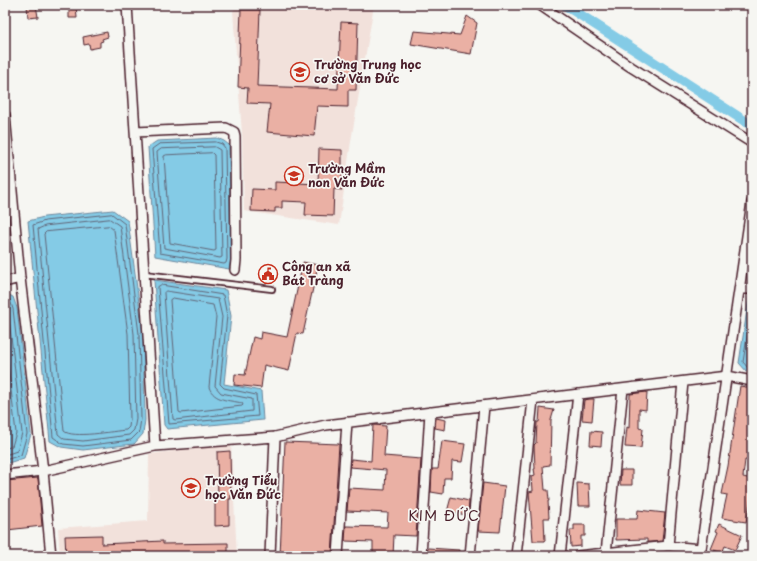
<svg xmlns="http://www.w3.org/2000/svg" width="757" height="561" font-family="'Playpen Sans',sans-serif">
	<rect width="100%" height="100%" fill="#f6f6f2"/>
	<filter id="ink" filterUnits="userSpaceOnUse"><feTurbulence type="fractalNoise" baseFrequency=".025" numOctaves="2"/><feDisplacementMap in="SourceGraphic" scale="8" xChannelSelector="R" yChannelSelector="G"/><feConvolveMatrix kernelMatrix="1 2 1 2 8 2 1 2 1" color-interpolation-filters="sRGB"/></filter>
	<g filter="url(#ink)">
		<path fill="#f2e1db" d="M238 5H374L351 141 339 225 244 211 242 134 233 11Z
			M231 444 237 556H60L58 528 148 521 149 454Z"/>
		<path fill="#84cbe6" stroke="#6d869b" d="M217 138 224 141 229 145 231 260 229 269 155 256 148 147 157 141Z
			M113 210 128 221 143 333 145 420 143 434 134 444 83 450 61 447 50 441 28 221 44 217Z
			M154 280 226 290 231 316 224 384 261 391 263 420 167 429 164 425Z
			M5 293 13 297 17 308 31 434 24 458 5 464Z
			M752 294V373L747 372 739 363 749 297Z"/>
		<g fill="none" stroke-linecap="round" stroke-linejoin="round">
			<path stroke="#616476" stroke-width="1" d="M216 142 222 144 225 148 227 259 226 263 224 264 160 253 152 149 159 144Z
				M215 147 220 150 222 257 220 258 164 248 157 152 161 149Z
				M212 153 214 155 216 250 214 251 170 243 164 156 166 155Z
				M112 214 125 224 139 334 141 419 139 432 131 440 83 446 63 444 53 437 33 225 45 221Z
				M110 219 120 226 134 334 136 419 134 430 129 435 83 441 64 439 58 434 38 229 45 226Z
				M109 226 114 230 128 334 130 419 129 427 126 430C114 431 72 439 64 431L44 234 46 232Z
				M161 285 223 295 227 316 220 384 224 388 256 395 258 416 169 424 158 287Z
				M166 291 218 299 222 317 215 386 221 393 252 399V411L175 420 173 419 164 293Z
				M5 298 10 300 13 309 27 434 21 455 5 460
				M173 298 213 305 216 317 209 387C214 401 229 400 242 403L243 405 242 406 181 413 179 412 170 300Z
				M5 303 8 310 22 433 17 451 5 455
				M752 306 743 362 748 368 752 369
				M5 338 16 433 12 446 5 449"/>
			<path stroke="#84cbe6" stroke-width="10" d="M565 5 751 125"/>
		</g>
		<path fill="#eab0a4" stroke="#4a1f2b" d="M27 5H36L38 17 28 18Z
			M69 5H76L77 18H69Z
			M241 10H260L257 86 338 89 341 22 358 23 356 90H348V107L317 106 314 136 267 132 270 104 247 103 248 88 238 87Z
			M467 16 477 23 471 54 411 44 414 31 460 35Z
			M107 32 108 37 102 39 103 41 100 42V47L90 49 89 44 84 45 83 37Z
			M319 149 342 150V190L334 189 333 216 305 215 306 202 282 201V208H275V212L251 211 252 189 275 190V182L318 184Z
			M303 262 318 265 303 334 297 333 289 371 264 365 261 388 234 385 235 374 245 375 253 337 260 339 261 332 287 337Z
			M740 386 752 388V461L745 460 743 477 752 479V492L746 522 722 518 727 495 722 494 728 466Z
			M647 392 646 410 639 409V428L643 429 641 448 625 447 627 427 629 428 630 394Z
			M590 399H594L592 421 582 420 584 400Z
			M540 408 554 410 551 420 550 465 543 466 545 490H548L549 501H548L549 518H544L545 541H533L529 492 533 491 532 476 535 475 534 469H535L534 445 536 443 537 422H539Z
			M436 418 446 420 445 430 435 428Z
			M373 425 386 426 384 456 421 459 416 536 394 535 393 556H373V542L345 541 346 526 387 527 388 513 347 511 349 488 385 490 386 470 350 467 351 459 371 461Z
			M591 431 602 432 601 446 590 445Z
			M442 441 465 444 462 462 452 461 451 478H444L443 494 431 492 432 469H438Z
			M285 442 339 444 332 556H280Z
			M230 451 231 499H229V525L215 526V498H218L217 452Z
			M621 470H632V485H620Z
			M38 478 42 526 7 530 5 506V481Z
			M483 483 505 486 500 532 478 531Z
			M577 483 589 484 590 506H578Z
			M451 497 469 501 468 515 447 512Z
			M638 510 665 513 662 541 650 542H647V539L616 540V519H637Z
			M719 524 742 535 735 550 725 546 722 553 711 549 718 532 716 531Z
			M574 525H585V536H581V546L571 547 570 530H574Z
			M102 535V544L163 541V544L228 543V555L66 556 65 536Z
			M428 548 459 550V556H427Z"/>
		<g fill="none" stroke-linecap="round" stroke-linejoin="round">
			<g stroke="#4a1f2b" stroke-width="8">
				<path id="service" d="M144 274 272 289"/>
			</g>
			<g stroke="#4a1f2b" stroke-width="12">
				<path id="minor" d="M127 5 155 446
					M540 5 631 67 752 143
					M5 115 20 278 43 471 51 556
					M135 132 226 128 234 132 235 136 236 260 235 270
					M5 282 20 278
					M740 289H752
					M683 382 668 546 701 549
					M5 475 43 471 155 446 275 437 326 425 727 376 752 381
					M606 553 623 389
					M270 556 275 437
					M338 556 347 422
					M421 556 430 412
					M470 556 484 406
					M516 556 533 400
					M560 556 578 394
					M578 556 668 546
					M700 556 752 202"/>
			</g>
			<use href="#service" stroke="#f6f6f2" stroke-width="4.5"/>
			<use href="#minor" stroke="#f6f6f2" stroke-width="9"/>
		</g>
	</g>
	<defs>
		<g id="school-ring" transform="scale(1)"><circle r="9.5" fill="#f6f6f2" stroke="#c8321e" stroke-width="1.5"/><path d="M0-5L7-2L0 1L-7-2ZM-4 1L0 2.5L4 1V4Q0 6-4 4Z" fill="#c8321e"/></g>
		<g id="civic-ring" transform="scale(1)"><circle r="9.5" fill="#f6f6f2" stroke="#c8321e" stroke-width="1.5"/><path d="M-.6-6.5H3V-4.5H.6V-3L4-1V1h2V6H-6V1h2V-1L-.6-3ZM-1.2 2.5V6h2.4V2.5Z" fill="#c8321e"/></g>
	</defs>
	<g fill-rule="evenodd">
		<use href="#school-ring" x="300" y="72"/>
		<use href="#school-ring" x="294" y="176"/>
		<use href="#civic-ring" x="268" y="274"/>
		<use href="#school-ring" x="191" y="488"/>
	</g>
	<g text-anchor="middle" stroke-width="3.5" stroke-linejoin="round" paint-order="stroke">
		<g font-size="12" font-weight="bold" fill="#4a1f2b" stroke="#f6f6f2" text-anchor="start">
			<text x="314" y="69">Trường Trung học<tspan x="314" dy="14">cơ sở Văn Đức</tspan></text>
			<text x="308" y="173">Trường Mầm<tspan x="308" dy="14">non Văn Đức</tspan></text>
			<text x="282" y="271">Công an xã<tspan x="282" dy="14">Bát Tràng</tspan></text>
			<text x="205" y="485">Trường Tiểu<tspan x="205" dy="14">học Văn Đức</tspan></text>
		</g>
		<g font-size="14" letter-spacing="1" fill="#4a1f2b" stroke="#f6f6f2">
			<text x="444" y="521">KIM ĐỨC</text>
		</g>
	</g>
	<rect width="757" height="561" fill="none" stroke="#f6f6f2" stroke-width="20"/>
	<rect x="10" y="10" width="737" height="541" fill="none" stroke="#4a1f2b" stroke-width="1.5" filter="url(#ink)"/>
</svg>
